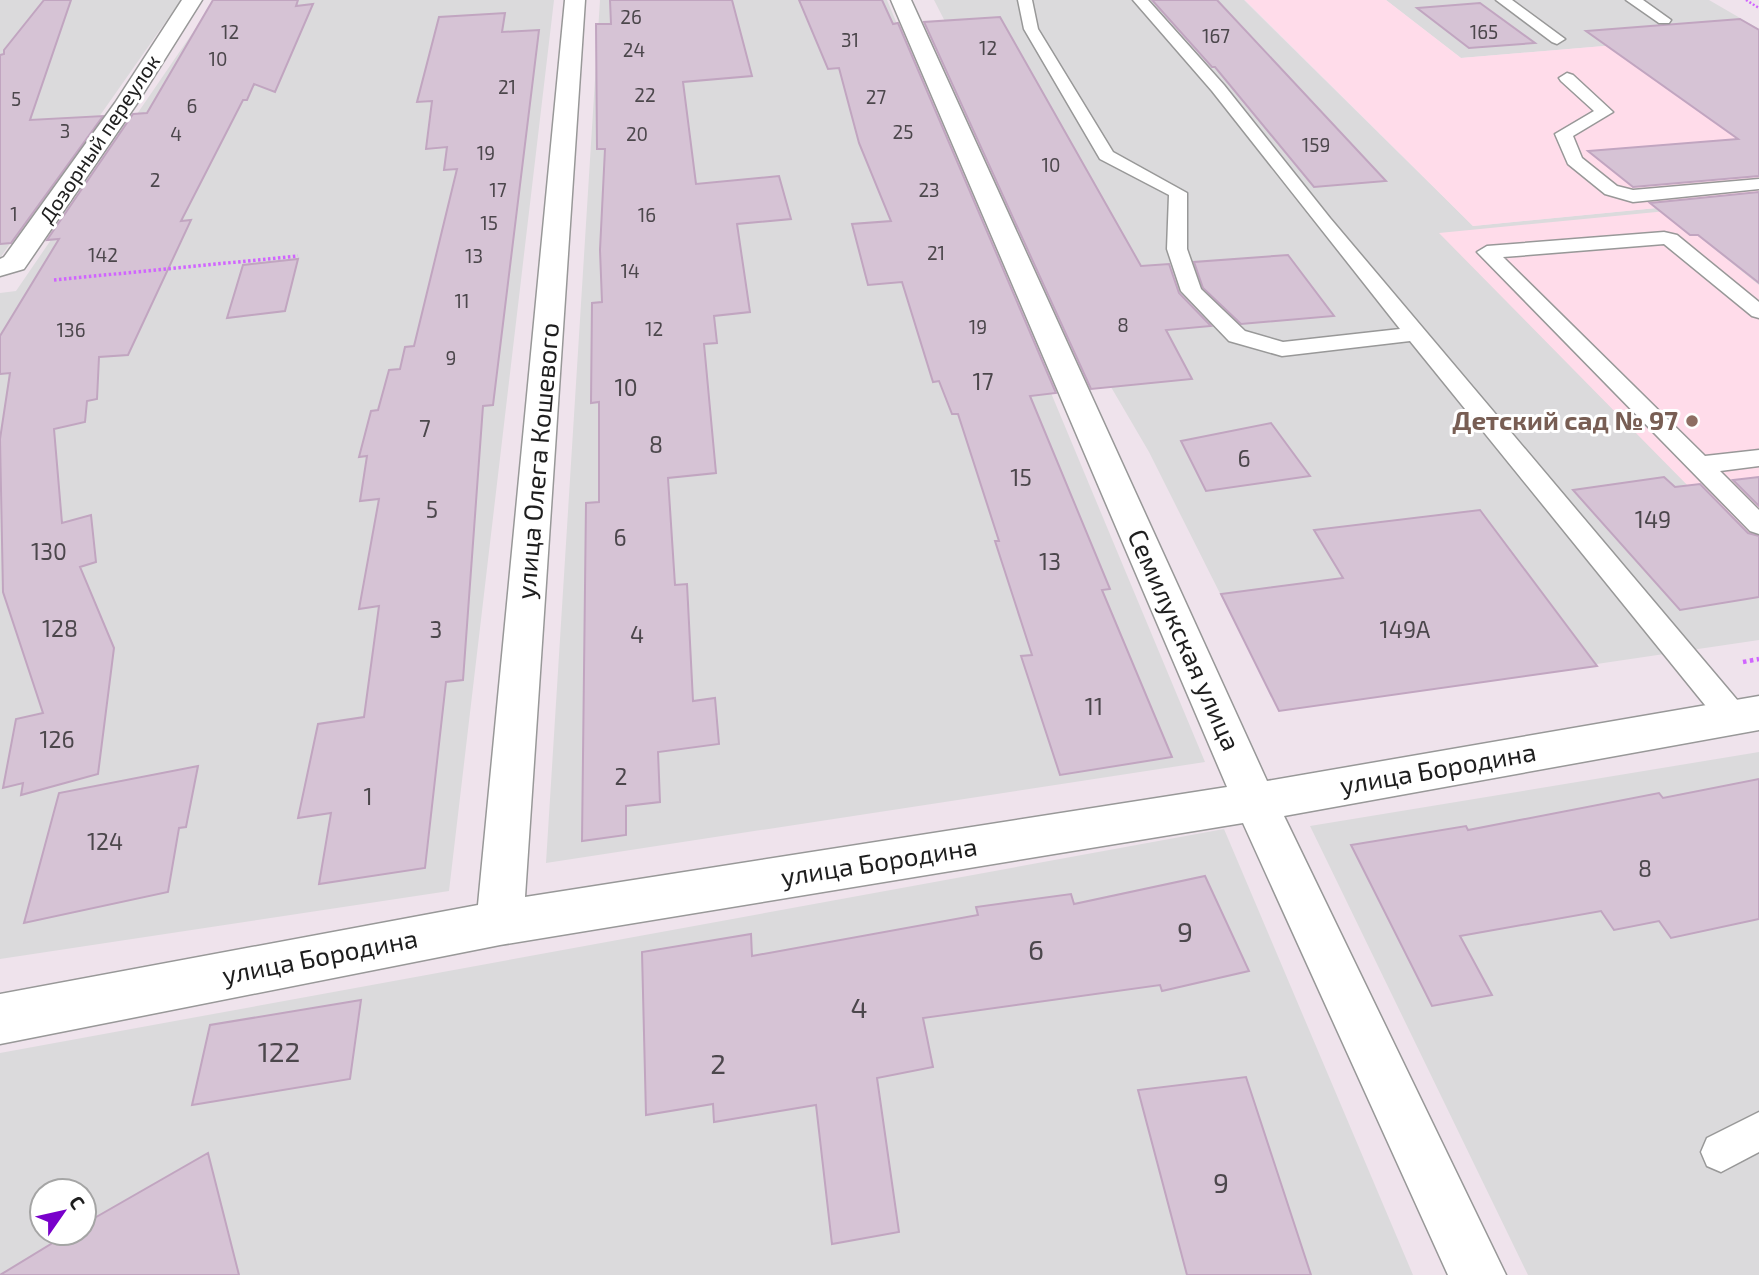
<svg xmlns="http://www.w3.org/2000/svg" width="1759" height="1275" font-family="'Exo 2',sans-serif">
	<rect width="100%" height="100%" fill="#efe3ec"/>
	<path fill="#dbdadc" fill-rule="evenodd" d="M0 0H181L0 258Z
		M215 0H554L449 891 0 959V293L16 291Z
		M600 0H887L1205 762 546 863Z
		M934 0H1244L1473 226 1759 198V640L1279 711 1149 452 1111 387 975 80Z
		M1386 0H1709L1759 29V33L1461 58Z
		M1759 752V1275H1528L1310 826Z
		M1224 829 1413 1275H0V1053ZM42 1191H84V1233H42Z"/>
	<path fill="#ffdcea" d="M1245 0H1386L1461 58 1759 33V198L1473 226Z
		M1667 211 1759 285V558L1439 233Z"/>
	<path fill="#d6c3d5" stroke="#c1a5c0" stroke-width="2" d="M44 0H71L30 120 103 116 11 243 0 244V55L4 54V50Z
		M213 0H298L296 6 313 4 275 92 254 84 247 100H243L181 221 191 220 128 355 99 357 97 399 87 401 85 422 54 429 62 523 91 515 96 562 80 567 114 648 98 774 21 795 23 783 3 788 16 719 43 713 3 592 0 439 10 373 0 374V336L59 239 47 240 133 114 147 113Z
		M610 0H732L752 76 683 82 696 184 779 176 791 219 737 224 750 312 714 316 717 343 704 344 716 473 668 478 675 585 687 584 693 701 715 698 719 744 658 752 660 802 626 806V835L582 841 586 503 599 502V402L591 403 592 303 602 302 600 250 605 149H597L596 24H611Z
		M799 0H882L893 24 898 23 1056 393 1030 396 1110 589 1102 590 1172 757 1060 775 1021 656 1032 655 995 541H999L958 414H952L939 381 933 382 902 282 868 285 852 224 891 221 859 143 839 68 828 69Z
		M1152 0H1217L1386 181 1314 187 1215 67H1212Z
		M1480 3 1535 43 1469 48 1417 8Z
		M505 13 502 32 539 30 493 405 483 406 463 680 446 682 425 868 319 884 331 813 298 818 318 724 364 717 379 606 359 609 379 499 360 501 367 456 359 457 371 411 378 410 389 370 400 369 405 347 414 346 457 169 444 170 447 147 426 149 432 101 417 102 439 17Z
		M1000 17 1141 266 1169 264 1179 293 1211 326 1166 330 1192 379 1091 389 924 22Z
		M1740 19 1759 30V176L1633 187 1588 151 1738 139 1586 31Z
		M1759 192V283L1698 235H1690L1650 203Z
		M1288 255 1334 316 1241 324 1203 288 1194 262Z
		M298 259 285 311 227 318 243 265Z
		M1271 423 1310 476 1206 491 1181 441Z
		M1664 477 1675 487 1700 484 1748 533 1759 536V597L1680 610 1573 490Z
		M1759 477V506L1733 480Z
		M1480 510 1597 666 1279 711 1221 594 1343 578 1314 530Z
		M198 766 186 827 179 828 168 892 24 923 59 793Z
		M1759 779V919L1671 938 1659 921 1614 930 1601 911 1460 936 1492 995 1432 1006 1351 845 1466 826 1468 830 1659 793 1663 798Z
		M1205 876 1249 971 1162 991 1160 985 923 1018 933 1067 877 1078 899 1232 832 1244 816 1105 714 1122 713 1104 646 1115 642 952 751 934 752 956 978 915 976 907 1071 894 1074 904Z
		M361 1000 350 1079 192 1105 210 1025Z
		M1246 1077 1311 1275H1187L1138 1090Z
		M208 1153 239 1275H0L69 1233H84V1224Z"/>
	<g fill="none" stroke-linecap="round" stroke-linejoin="round">
		<g stroke="#989898" stroke-width="3">
			<path id="lane" d="M1018 0H1032L1038 29 1113 152 1187 193V249L1201 289 1245 331 1283 342 1400 329 1212 91 1133 0H1148L1224 85 1330 218 1744 708 1748 717 1744 726 1733 729 1722 726 1410 341 1282 356 1229 341 1181 291 1167 249 1169 195 1100 159 1024 29Z
				M1496 0H1512L1565 39 1557 44 1552 42Z
				M1626 0H1643L1671 20 1669 23H1659Z
				M1567 73 1573 75 1613 112 1573 136 1582 158 1617 186 1633 190 1759 179V189L1633 202 1605 194 1568 164 1555 134 1594 111 1561 81 1559 78Z
				M1664 232 1677 235 1759 302V318L1752 316 1664 244 1503 257 1705 456 1759 450V466L1720 471 1759 510V534L1750 531 1477 252 1487 246Z
				M1759 1112V1152L1721 1172 1707 1166 1701 1152 1707 1138Z"/>
		</g>
		<g stroke="#989898" stroke-width="3">
			<path id="street" d="M182 0H202L136 105 24 269 0 276V259L4 257 115 103Z
				M565 0H585L525 897 1227 787 891 0H911L1267 781 1759 696V730L1284 816 1506 1275H1448L1243 823 500 945 0 1044V994L478 905Z"/>
		</g>
		<path stroke="#d065fe" stroke-width="2.5" stroke-dasharray="2 2" stroke-linecap="butt" d="M1746 0 1759 8"/>
		<path stroke="#d065fe" stroke-width="3.5" stroke-dasharray="2.5 2.5" stroke-linecap="butt" d="M54 280 298 256"/>
		<path stroke="#d065fe" stroke-width="4.5" stroke-dasharray="3.5 3.5" stroke-linecap="butt" d="M1743 662 1759 659"/>
		<use href="#lane" fill="#fff" fill-rule="evenodd"/>
		<use href="#street" fill="#fff" fill-rule="evenodd"/>
	</g>
	<circle fill="#8d6e63" stroke="#fff" stroke-width="2.5" cx="1692" cy="421" r="7"/>
	<g text-anchor="middle" stroke-width="6" stroke-linejoin="round" paint-order="stroke">
		<g font-size="19" fill="#4c474c">
			<text x="631" y="24">26</text>
			<text x="230" y="39">12</text>
			<text x="1484" y="39">165</text>
			<text x="1216" y="43">167</text>
			<text x="850" y="47">31</text>
			<text x="988" y="55">12</text>
			<text x="634" y="57">24</text>
			<text x="218" y="66">10</text>
			<text x="507" y="94">21</text>
			<text x="645" y="102">22</text>
			<text x="876" y="104">27</text>
			<text x="16" y="106">5</text>
			<text x="192" y="113">6</text>
			<text x="65" y="138">3</text>
			<text x="903" y="139">25</text>
			<text x="176" y="141">4</text>
			<text x="637" y="141">20</text>
			<text x="1316" y="152">159</text>
			<text x="486" y="160">19</text>
			<text x="1051" y="172">10</text>
			<text x="155" y="187">2</text>
			<text x="498" y="197">17</text>
			<text x="929" y="197">23</text>
			<text x="14" y="221">1</text>
			<text x="647" y="222">16</text>
			<text x="489" y="230">15</text>
			<text x="936" y="260">21</text>
			<text x="103" y="262">142</text>
			<text x="474" y="263">13</text>
			<text x="630" y="278">14</text>
			<text x="462" y="308">11</text>
			<text x="1123" y="332">8</text>
			<text x="978" y="334">19</text>
			<text x="654" y="336">12</text>
			<text x="71" y="337">136</text>
			<text x="451" y="365">9</text>
		</g>
		<g font-size="21" fill="#1e1e1e" stroke="#fff">
			<text transform="translate(100 139) rotate(-56)" y="7">Дозорный переулок</text>
		</g>
		<g font-size="23" fill="#4c474c">
			<text x="983" y="390">17</text>
			<text x="626" y="396">10</text>
			<text x="425" y="437">7</text>
			<text x="656" y="453">8</text>
			<text x="1244" y="467">6</text>
			<text x="1021" y="486">15</text>
			<text x="432" y="518">5</text>
			<text x="1653" y="528">149</text>
			<text x="620" y="546">6</text>
			<text x="49" y="560">130</text>
			<text x="1050" y="570">13</text>
			<text x="60" y="637">128</text>
			<text x="436" y="638">3</text>
			<text x="1405" y="638">149А</text>
			<text x="637" y="643">4</text>
			<text x="1094" y="715">11</text>
			<text x="57" y="748">126</text>
			<text x="621" y="785">2</text>
			<text x="368" y="805">1</text>
			<text x="105" y="850">124</text>
			<text x="1645" y="877">8</text>
		</g>
		<g font-size="26" font-weight="bold" fill="#785e54" stroke="#fff" text-anchor="end">
			<text x="1678" y="430">Детский сад № 97</text>
		</g>
		<g font-size="26" fill="#1e1e1e" stroke="#fff">
			<text transform="translate(538 461) rotate(-85)" y="9">улица Олега Кошевого</text>
			<text transform="translate(1184 640) rotate(66)" y="9">Семилукская улица</text>
			<text transform="translate(1438 769) rotate(-10)" y="9">улица Бородина</text>
			<text transform="translate(879 862) rotate(-9)" y="9">улица Бородина</text>
			<text transform="translate(320 957) rotate(-11)" y="9">улица Бородина</text>
		</g>
		<g font-size="28" fill="#4c474c">
			<text x="1185" y="942">9</text>
			<text x="1036" y="960">6</text>
			<text x="859" y="1018">4</text>
			<text x="279" y="1062">122</text>
			<text x="718" y="1074">2</text>
			<text x="1221" y="1193">9</text>
		</g>
	</g>
	<g transform="translate(63 1212) rotate(56)"><circle r="33" fill="#ffffff" stroke="#a5a5a5" stroke-width="2"/>
	<path d="M0-5L12 26L0 18L-12 26Z" fill="#7900cb"/>
	<text y="-10" font-size="19" font-weight="bold" text-anchor="middle" fill="#1e1e1e">С</text>
	</g>
</svg>
